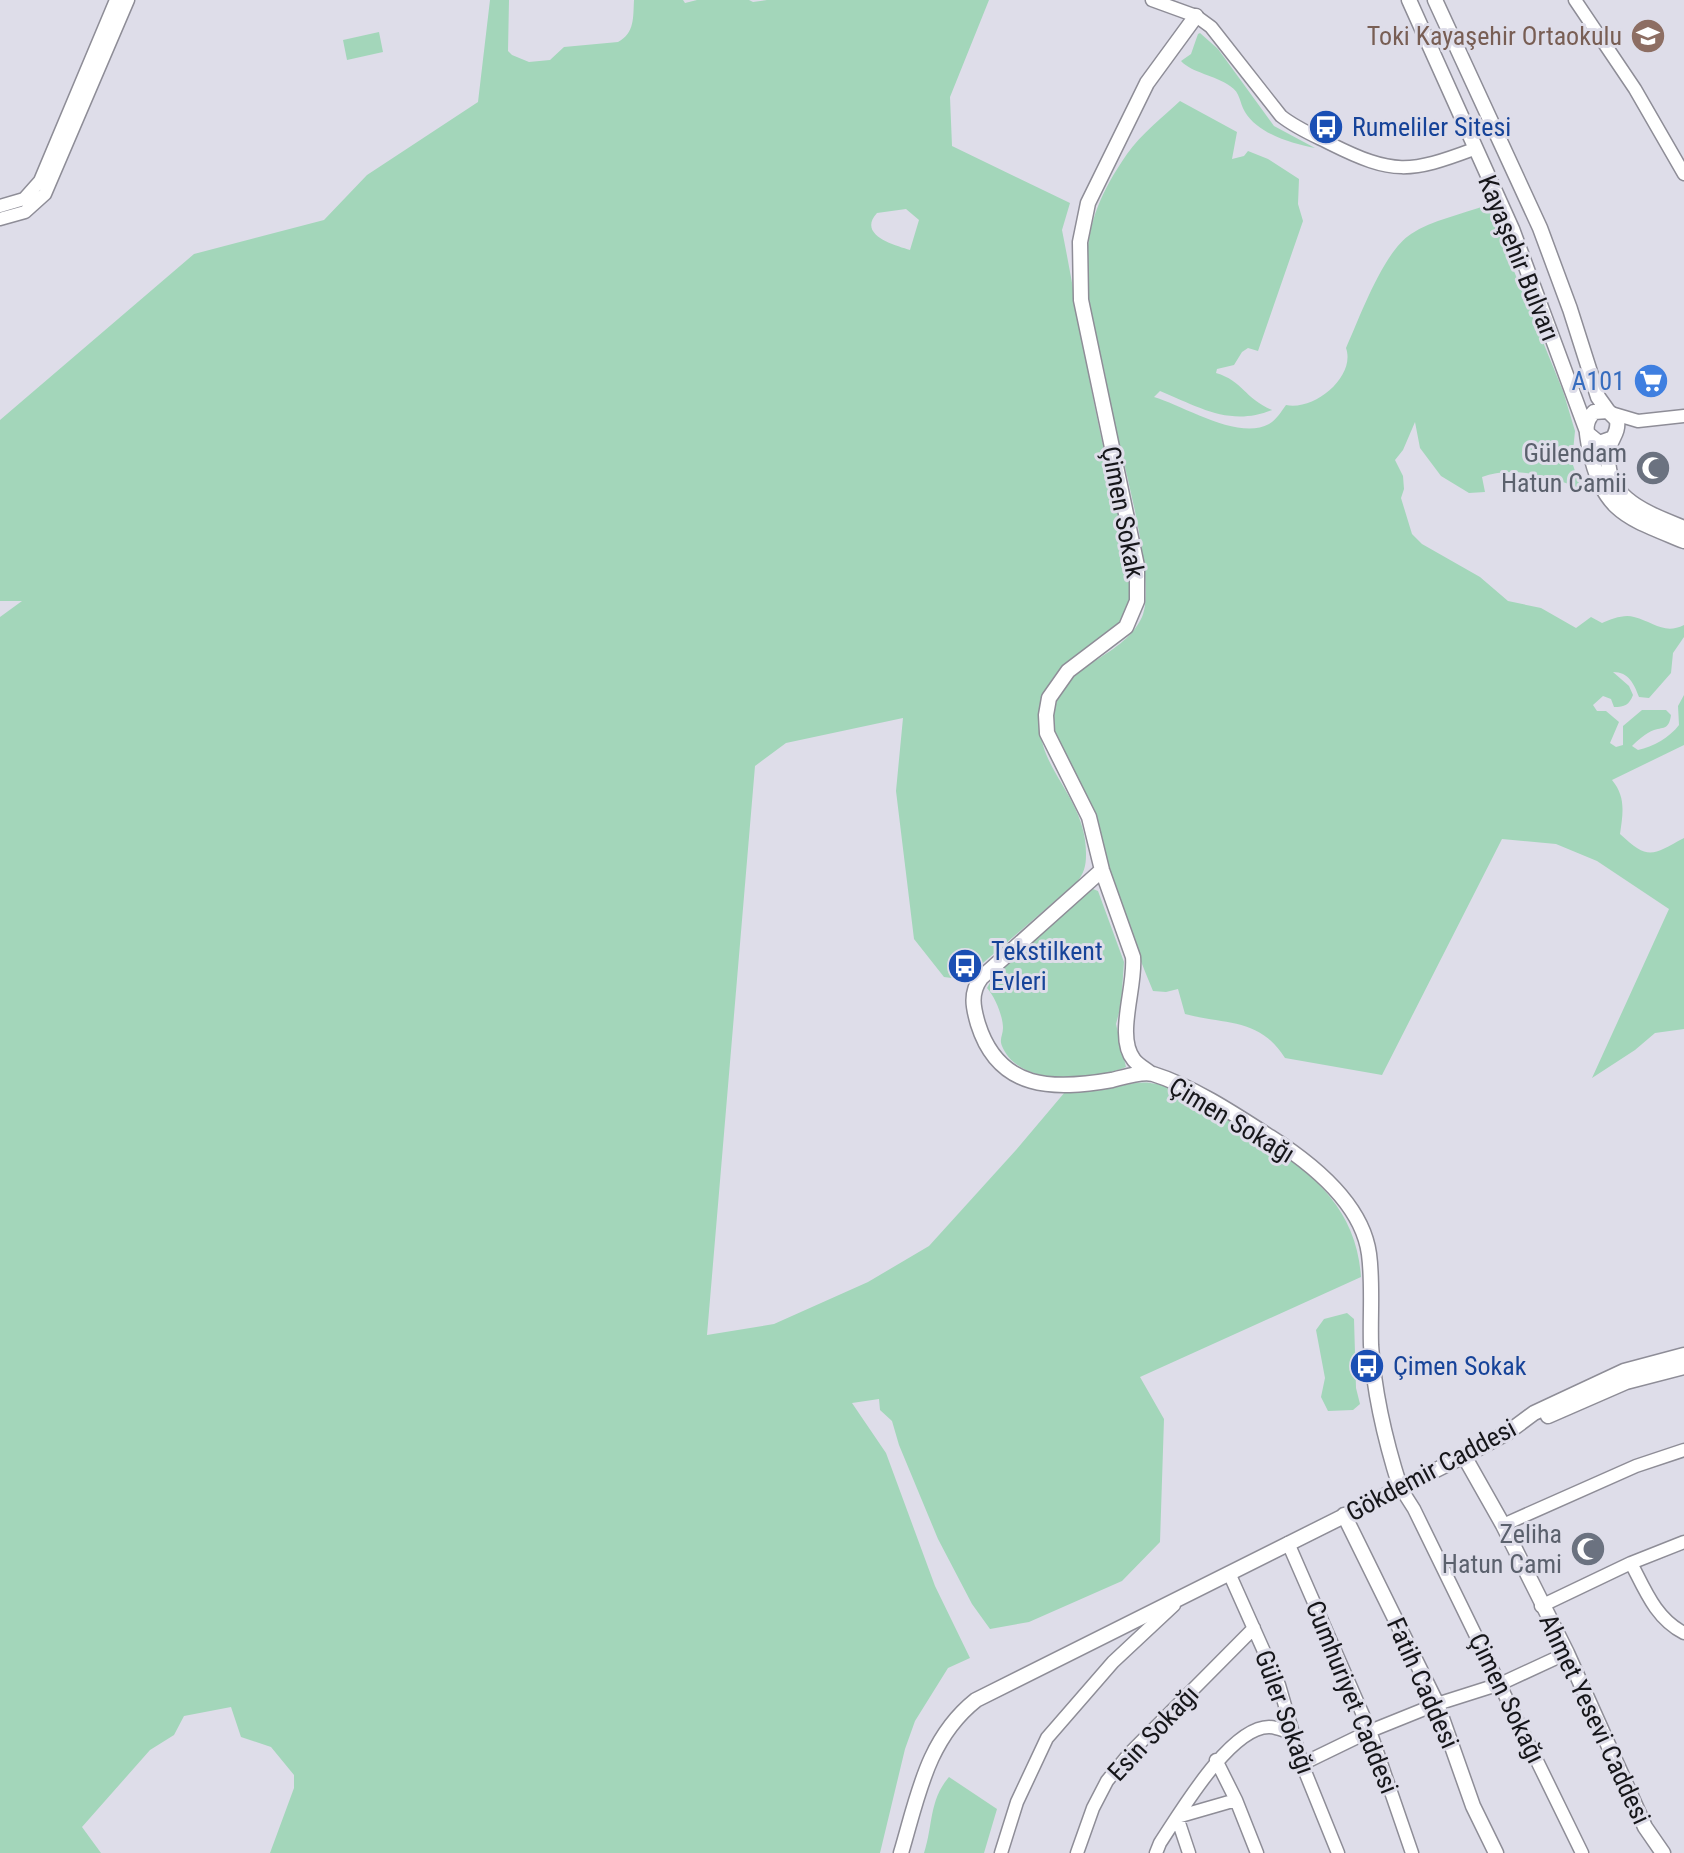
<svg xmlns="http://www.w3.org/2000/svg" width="1684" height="1853" font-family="'Roboto Condensed',sans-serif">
	<rect width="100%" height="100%" fill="#dedde9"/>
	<path fill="#a3d6ba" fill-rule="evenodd" d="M490 0H509L508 51 512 55 529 62 550 60 564 47 618 42C635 33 633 17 634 0H683L685 3 697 0H749L753 2 767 0H989L950 97 952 146 1070 203 1062 230C1075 295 1085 361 1099 427 1108 470 1139 564 1128 605 1115 656 1038 647 1040 726 1041 772 1087 800 1086 855 1086 866 1084 873 1077 882L969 975 959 979 944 977 914 939 896 791 903 718 786 743 755 766 707 1335 774 1324 868 1282 929 1246 1016 1150 1065 1092C1077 1091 1090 1092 1102 1090 1121 1087 1137 1079 1157 1084 1183 1090 1205 1106 1228 1120 1292 1158 1356 1195 1361 1277L1140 1377 1164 1419 1160 1542 1122 1581 1029 1622 990 1629 972 1604 938 1539 899 1445 892 1421 880 1410 879 1399 852 1403 886 1453 935 1586 970 1658 948 1668 915 1721 905 1749 880 1853H270L294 1788V1775L271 1747 241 1737 231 1707 184 1716 174 1735 150 1750 82 1827 101 1853H0V617L22 601H0V420L194 254 324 220 367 175 478 102ZM906 209 919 220 910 250C894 245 857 235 877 213Z
		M379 32 383 52 347 60 343 40Z
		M1200 33 1218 49 1274 126 1315 148C1293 144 1258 134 1245 112 1239 102 1241 93 1230 86 1215 75 1192 73 1181 61L1191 54 1198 34Z
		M1180 101 1237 132 1232 159 1244 156 1248 151 1268 159 1299 179 1298 204 1303 221 1258 351 1248 348 1242 352 1234 365 1217 369 1216 373C1243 381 1244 398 1272 410 1230 427 1199 407 1160 391L1154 397C1184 406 1239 441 1269 424 1276 420 1281 412 1286 405 1315 411 1356 376 1346 348 1360 317 1383 252 1411 234 1432 220 1463 214 1487 205L1563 391 1575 431 1572 462 1581 489C1552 477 1513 465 1482 477L1485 492 1469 493 1441 476 1420 448 1415 422 1403 450 1395 460 1403 476 1404 489 1401 498 1412 534 1422 544 1480 577 1508 601 1541 608 1576 628 1591 617 1602 623C1612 619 1624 614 1634 617 1654 622 1664 635 1684 625V637L1673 653 1671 673 1649 698 1639 697C1634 684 1629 672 1613 672L1629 686 1633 695C1629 705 1625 707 1614 707L1611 699 1603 696 1593 705 1597 711H1606L1619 722 1610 743 1616 747 1623 745V726L1642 710H1666L1671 715C1669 729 1665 727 1654 730 1646 733 1637 741 1632 746L1638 750C1653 747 1670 737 1679 725L1678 706 1684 695V745L1612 780C1626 797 1623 813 1620 834 1649 861 1652 855 1684 838V1029L1655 1033 1635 1050 1592 1078 1669 909 1597 861 1556 844 1502 839 1382 1075 1285 1058C1260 1018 1227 1025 1185 1014L1178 989 1166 992 1153 991 1146 974C1138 955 1132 936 1125 917 1118 898 1108 879 1103 860 1098 838 1098 816 1087 796 1075 773 1052 745 1054 719 1056 663 1122 661 1142 617 1158 580 1118 442 1108 397 1107 372 1098 349 1093 324 1080 254 1086 213 1127 154 1141 134 1163 117 1180 101Z
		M1093 889 1098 891 1124 962 1121 1005 1116 1024 1126 1067C1093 1081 1019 1088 1002 1046 999 1039 1003 1035 1003 1028 1003 1016 995 997 987 988L997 970Z
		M1347 1313 1354 1319 1356 1388 1360 1404 1353 1410 1328 1411 1321 1397 1325 1378 1316 1330 1324 1319Z
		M949 1777 997 1809 984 1853H924C933 1826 929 1800 949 1777Z"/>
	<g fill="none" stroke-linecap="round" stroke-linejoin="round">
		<g stroke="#8e8d97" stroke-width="15">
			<path id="minor" d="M1152 0 1196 16 1211 27 1281 116C1296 128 1313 135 1331 144 1393 175 1410 173 1474 149
				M1575 0 1635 89 1684 174
				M0 206 24 199 40 181 116 0
				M0 219 25 212 45 194 128 0
				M1611 413 1638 421 1684 416
				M1400 1487 1414 1509 1582 1853
				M1503 1525 1636 1466 1684 1450
				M1288 1543 1370 1731 1412 1853
				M1631 1563C1645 1590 1656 1619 1684 1633
				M1229 1573 1279 1685 1302 1764 1338 1853
				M1541 1606 1631 1563 1684 1542
				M1216 1760 1236 1800 1257 1853
				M1302 1764 1370 1731 1437 1704 1500 1684 1567 1653
				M1001 1853 1017 1802 1047 1738 1113 1662 1174 1605
				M1077 1853 1093 1808 1107 1781 1129 1754 1254 1628
				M1156 1853 1160 1843C1180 1813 1230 1727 1269 1727 1277 1727 1286 1732 1293 1733
				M1189 1853 1177 1817 1236 1800"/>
		</g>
		<g stroke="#8e8d97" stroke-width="17">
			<path id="major" d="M1409 0 1512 229 1588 434 1599 443 1613 438
				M1435 0 1540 228 1570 309 1598 397 1608 411
				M1684 528C1648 513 1601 498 1609 449 1611 438 1619 433 1617 420L1608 411 1594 412C1583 423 1587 433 1589 447 1603 513 1626 517 1684 541
				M1102 870 981 978C970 993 973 1007 978 1024 999 1091 1054 1090 1112 1080 1124 1077 1142 1071 1153 1074 1192 1086 1236 1115 1270 1137 1311 1163 1362 1203 1369 1254 1373 1284 1370 1315 1371 1345 1374 1394 1385 1440 1400 1487
				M1150 1073C1145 1069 1138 1065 1134 1060 1115 1037 1136 987 1133 957L1102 870 1089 817 1047 733 1046 715 1049 698 1068 671 1126 627 1137 601V566L1081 300 1080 242 1088 203 1147 83 1196 16
				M1548 1416 1626 1382 1684 1367
				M1464 1456 1503 1525 1567 1653 1645 1827 1663 1853
				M1344 1515 1437 1704 1473 1806 1496 1853
				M901 1853C918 1796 927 1739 976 1700L1464 1456 1507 1433 1534 1413 1624 1371 1684 1355"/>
		</g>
		<use href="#minor" stroke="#fff" stroke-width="12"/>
		<use href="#major" stroke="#fff" stroke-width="14"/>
	</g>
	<defs>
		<g id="school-disc" transform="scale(1.8)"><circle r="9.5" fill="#8d6e63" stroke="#dedde9"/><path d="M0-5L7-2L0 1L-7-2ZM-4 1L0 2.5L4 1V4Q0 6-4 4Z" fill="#fff"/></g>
		<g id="bus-disc" transform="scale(1.8)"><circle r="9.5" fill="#1a4fb4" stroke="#dedde9"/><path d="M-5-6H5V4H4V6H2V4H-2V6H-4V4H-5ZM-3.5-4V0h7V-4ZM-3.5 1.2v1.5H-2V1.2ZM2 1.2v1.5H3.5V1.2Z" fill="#fff"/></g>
		<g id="supermarket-disc" transform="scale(1.8)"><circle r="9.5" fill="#3f7fe0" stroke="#dedde9"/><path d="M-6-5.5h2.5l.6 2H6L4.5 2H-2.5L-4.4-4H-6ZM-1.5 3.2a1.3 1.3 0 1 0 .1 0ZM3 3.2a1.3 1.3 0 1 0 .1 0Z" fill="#fff"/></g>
		<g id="mosque-disc" transform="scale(1.8)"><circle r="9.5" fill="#6b7280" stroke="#dedde9"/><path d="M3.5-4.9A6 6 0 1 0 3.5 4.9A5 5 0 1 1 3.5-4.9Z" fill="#fff"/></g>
	</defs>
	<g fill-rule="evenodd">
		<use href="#school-disc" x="1648" y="36"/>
		<use href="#bus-disc" x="1326" y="127"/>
		<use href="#supermarket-disc" x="1651" y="381"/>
		<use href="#mosque-disc" x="1653" y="468"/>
		<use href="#bus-disc" x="965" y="966"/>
		<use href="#bus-disc" x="1367" y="1366"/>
		<use href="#mosque-disc" x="1588" y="1549"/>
	</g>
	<g text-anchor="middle" stroke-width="6" stroke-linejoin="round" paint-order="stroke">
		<g font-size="26" fill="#785e54" stroke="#dedde9" text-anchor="end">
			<text x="1622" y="45">Toki Kayaşehir Ortaokulu</text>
		</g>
		<g font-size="26" fill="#164399" stroke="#dedde9" text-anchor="start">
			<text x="1352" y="136">Rumeliler Sitesi</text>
			<text x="991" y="960">Tekstilkent<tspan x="991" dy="30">Evleri</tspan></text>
			<text x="1393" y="1375">Çimen Sokak</text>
		</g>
		<g font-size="26" fill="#16161a" stroke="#dedde9">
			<text transform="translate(1519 258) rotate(68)" y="9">Kayaşehir Bulvarı</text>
			<text transform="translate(1123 512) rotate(79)" y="9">Çimen Sokak</text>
			<text transform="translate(1232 1120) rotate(31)" y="9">Çimen Sokağı</text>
			<text transform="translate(1431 1470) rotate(-28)" y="9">Gökdemir Caddesi</text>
			<text transform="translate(1423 1683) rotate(66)" y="9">Fatih Caddesi</text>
			<text transform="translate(1352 1697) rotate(68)" y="9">Cumhuriyet Caddesi</text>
			<text transform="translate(1507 1698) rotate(64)" y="9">Çimen Sokağı</text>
			<text transform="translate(1285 1712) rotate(70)" y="9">Güler Sokağı</text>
			<text transform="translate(1595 1719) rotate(65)" y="9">Ahmet Yesevi Caddesi</text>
			<text transform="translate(1153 1733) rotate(-47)" y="9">Esin Sokağı</text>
		</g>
		<g font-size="26" fill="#366cbe" stroke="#dedde9" text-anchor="end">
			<text x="1625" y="390">A101</text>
		</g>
		<g font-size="26" fill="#5b616d" stroke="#dedde9" text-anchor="end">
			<text x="1627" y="462">Gülendam<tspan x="1627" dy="30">Hatun Camii</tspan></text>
			<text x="1562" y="1543">Zeliha<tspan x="1562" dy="30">Hatun Cami</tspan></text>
		</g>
	</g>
</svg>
